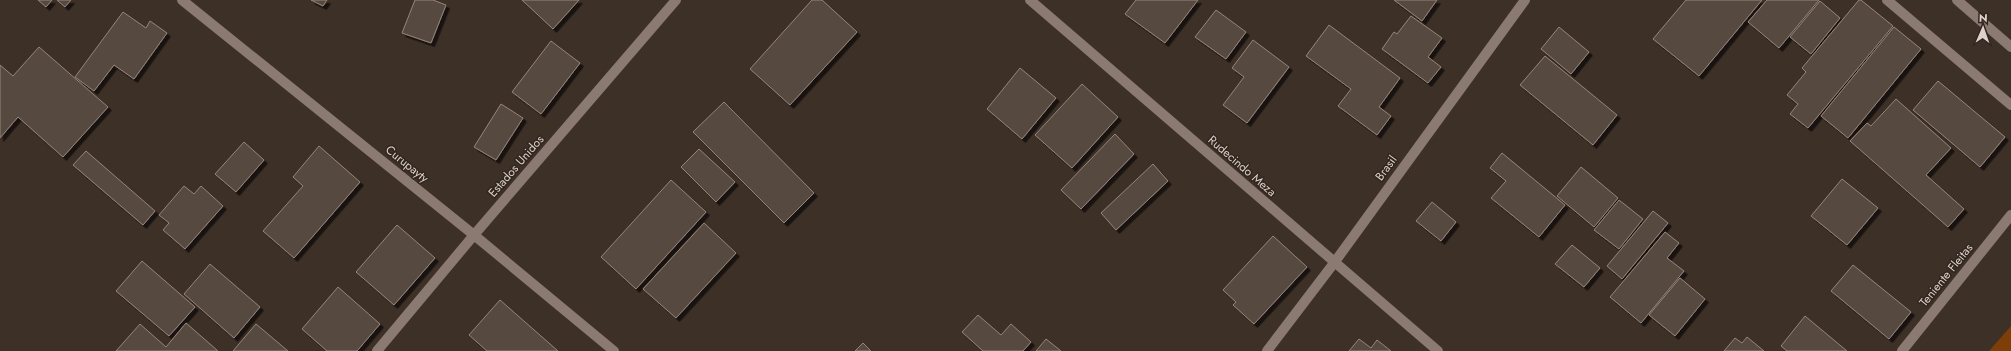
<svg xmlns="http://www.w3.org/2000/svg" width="2011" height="351" font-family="Jost,sans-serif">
	<defs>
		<filter id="shadow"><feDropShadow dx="3.5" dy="3.5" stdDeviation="0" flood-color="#0009"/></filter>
	</defs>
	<rect width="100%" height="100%" fill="#3d3027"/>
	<path fill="#7d3e07" d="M2011 326V351H1989Z"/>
	<path fill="#574940" stroke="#95857b" filter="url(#shadow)" d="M38 0H52L46 7Z
		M57 0H71L65 7Z
		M311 0H327L323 6Z
		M415 0H433L446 5 431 43 402 33Z
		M522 0H579L553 29Z
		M812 0H822L857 32 790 105 750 69Z
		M1136 0H1198L1165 43 1125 14Z
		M1394 0H1437L1422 21Z
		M1686 0H1762L1699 76 1653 39Z
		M1767 0H1819L1779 48 1748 22Z
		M1859 0H1861L1893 26 1808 128 1790 114 1798 104 1787 95 1806 72 1802 68Z
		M1820 1 1840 18 1811 54 1790 37Z
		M1216 10 1246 32 1226 59 1195 37Z
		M123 12 146 28 150 21 167 33 134 79 114 65 94 91 75 77Z
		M1411 16 1442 38 1428 57 1441 67 1428 83 1382 49 1394 32 1397 34Z
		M1329 25 1400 78 1379 107 1391 116 1377 135 1338 106 1351 89 1306 56Z
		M1559 27 1589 52 1571 74 1541 49Z
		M1894 27 1921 49 1848 138 1821 116Z
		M1253 40 1289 67 1247 123 1223 105 1244 77 1232 68Z
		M551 41 580 63 541 114 512 92Z
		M39 47 108 107 63 157 18 117 0 138V65L13 76Z
		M1545 56 1617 115 1593 145 1520 85Z
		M1020 68 1056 98 1022 139 987 109Z
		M1938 81 2005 137 1980 167 1913 110Z
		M1082 84 1118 117 1072 168 1035 135Z
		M1896 99 1951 148 1926 175 1964 209 1948 227 1850 141 1867 123 1871 126Z
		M724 102 814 193 784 223 693 132Z
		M501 104 523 118 496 160 474 147Z
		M1115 134 1134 154 1081 209 1061 190Z
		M244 142 264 160 236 192 215 174Z
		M319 146 360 182 294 258 263 231 303 186 293 177Z
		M699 149 735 182 716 202 681 167Z
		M86 151 155 211 143 225 73 165Z
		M1502 153 1565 205 1539 237 1491 198 1506 181 1490 168Z
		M1153 164 1168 181 1116 230 1101 213Z
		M1581 167 1618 198 1594 227 1557 196Z
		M1842 179 1878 208 1847 245 1811 216Z
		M671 180 706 212 636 289 601 257Z
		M184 186 194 194 201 186 223 206 185 249 163 230 169 223 159 215Z
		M1619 200 1643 219 1619 249 1594 230Z
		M1432 202 1456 222 1441 241 1416 221Z
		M1653 211 1668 223 1622 279 1607 266Z
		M704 223 736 253 676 318 643 289Z
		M397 225 435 258 394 305 356 272Z
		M1665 232 1679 243 1667 258 1684 271 1641 323 1610 297Z
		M1273 236 1307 267 1254 324 1233 305 1236 302 1223 290Z
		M1572 245 1600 268 1584 287 1555 264Z
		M142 261 195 307 169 336 116 291Z
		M210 264 260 307 234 338 184 294Z
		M1853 265 1911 312 1889 339 1831 291Z
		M1680 278 1705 299 1675 336 1649 315Z
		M338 287 380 324 357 351H327L302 329Z
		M500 300 558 351H487L469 335Z
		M978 315 1001 335 1011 324 1031 342 1023 351H983L962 332Z
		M1805 316 1847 351H1787L1781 346Z
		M186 323 218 351H116L140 324 166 347Z
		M256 324 288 351H233Z
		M1747 337 1764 351H1724L1735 338 1742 343Z
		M1046 339 1061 351H1036Z
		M1359 339 1371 348 1377 340 1391 351H1349Z
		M863 343 871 351H855Z"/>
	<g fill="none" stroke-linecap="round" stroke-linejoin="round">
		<path stroke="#8a7a71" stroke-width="10" d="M182 0 474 235 614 351
			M1030 0 1438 351
			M377 351 474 235 676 0
			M1267 351 1334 263 1525 0
			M1902 351 2011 215"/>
		<path stroke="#8a7a71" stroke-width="10" d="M1887 0 2011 105
			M1957 0 2011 47"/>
	</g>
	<g text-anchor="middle" stroke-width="3" stroke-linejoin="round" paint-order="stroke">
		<g font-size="12" fill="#dbd2cc" stroke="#33261e">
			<text transform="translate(407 164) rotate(39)" y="4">Curupayty</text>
			<text transform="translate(516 166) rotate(-49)" y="4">Estados Unidos</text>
			<text transform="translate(1242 166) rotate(41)" y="4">Rudecindo Meza</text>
			<text transform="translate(1386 168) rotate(-54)" y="4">Brasil</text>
			<text transform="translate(1946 275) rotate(-51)" y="4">Teniente Fleitas</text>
		</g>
	</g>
	<g transform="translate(1983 28) rotate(2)" stroke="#33261e" stroke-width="3" paint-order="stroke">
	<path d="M0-3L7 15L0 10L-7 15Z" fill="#dbd2cc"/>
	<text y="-6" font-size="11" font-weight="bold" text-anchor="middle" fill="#dbd2cc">N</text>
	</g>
</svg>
